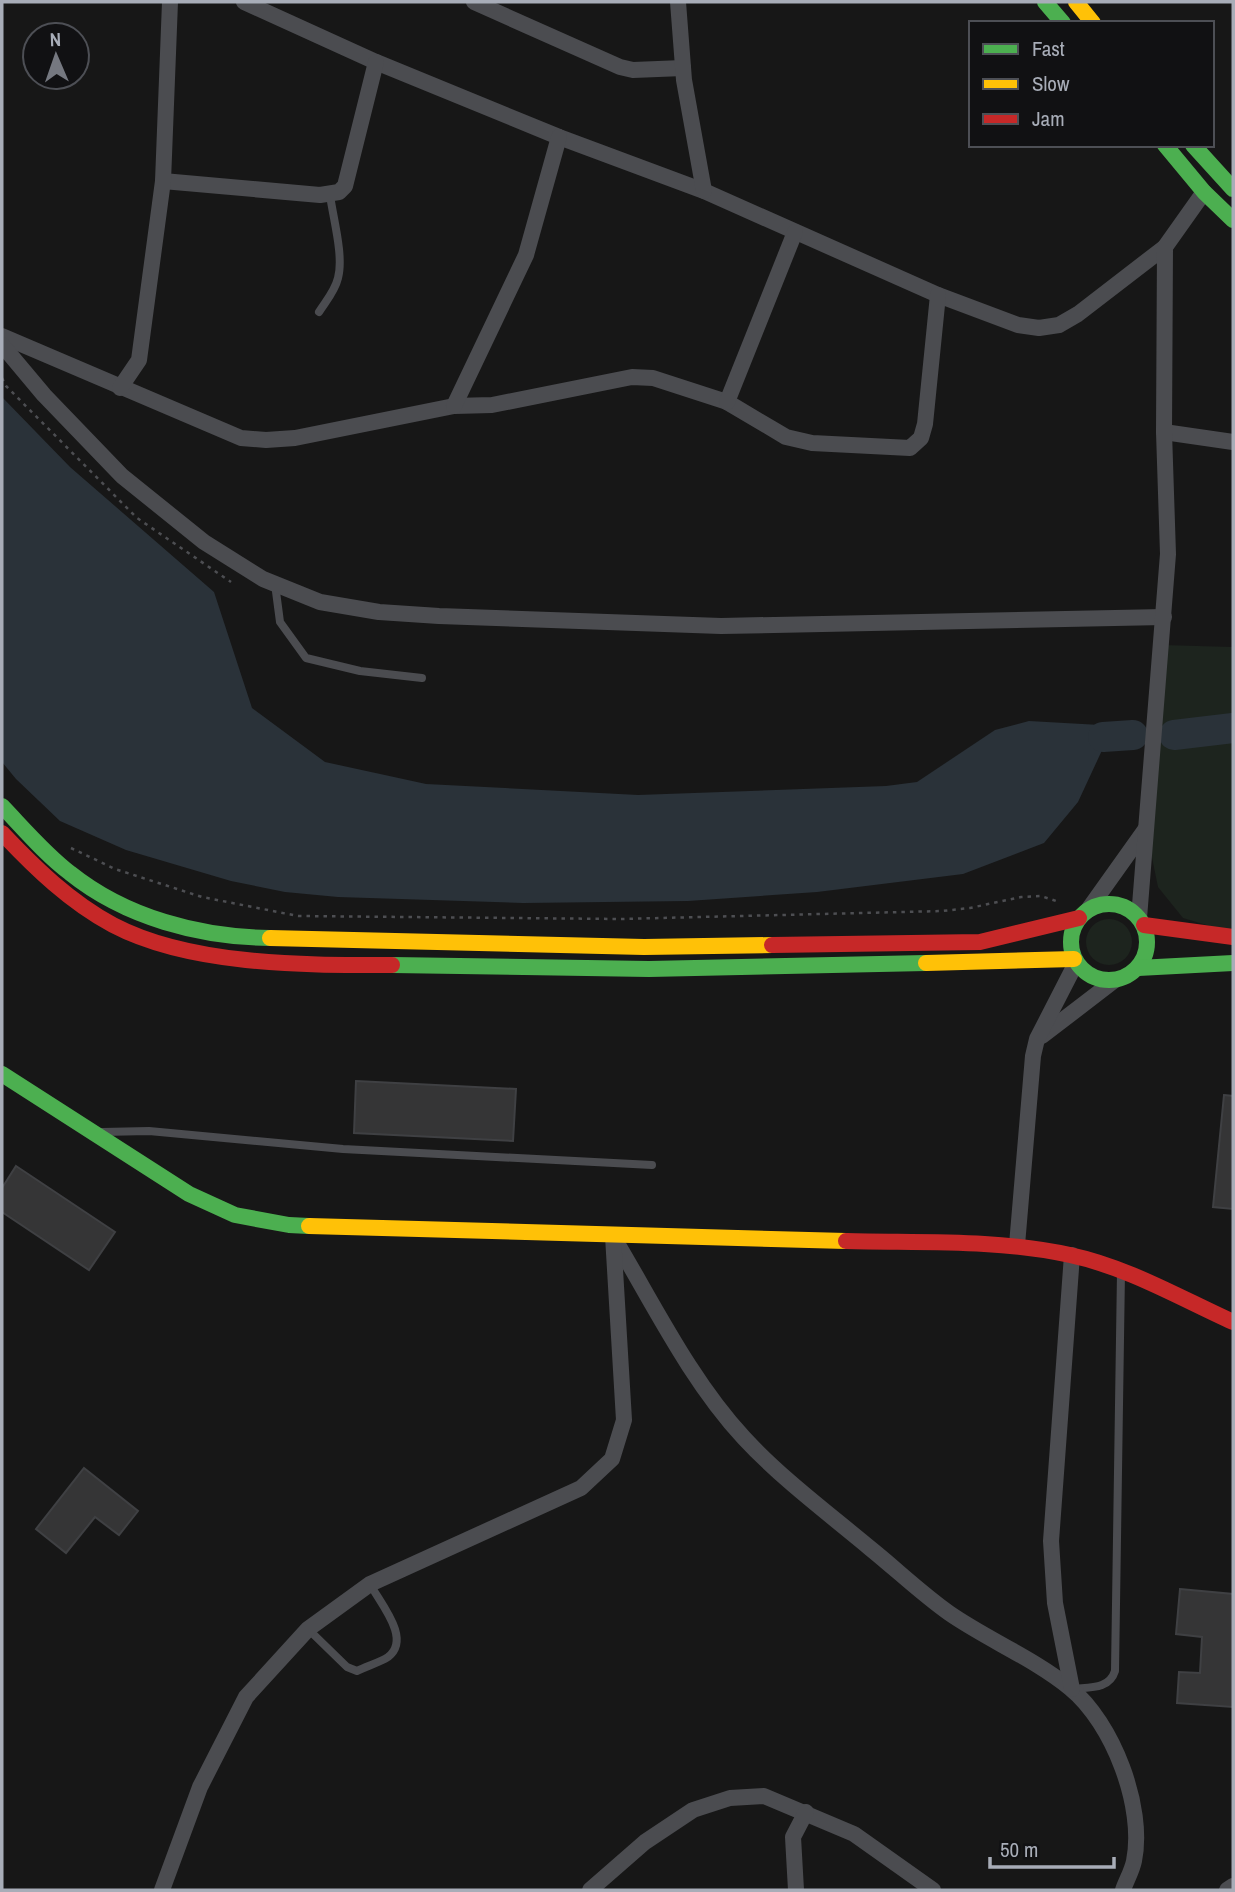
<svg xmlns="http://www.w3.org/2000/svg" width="1235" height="1892" font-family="'Archivo Narrow',sans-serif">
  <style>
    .green { fill: #1d241e }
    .water { fill: #2a3239 }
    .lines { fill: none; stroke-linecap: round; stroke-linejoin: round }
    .river { stroke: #2a3239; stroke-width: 30 }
    .building { fill: #353536; stroke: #3f4043; stroke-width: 2 }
    .path { stroke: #4d4e52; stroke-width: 2.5; stroke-dasharray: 3.5 5; stroke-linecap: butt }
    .lane { stroke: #4b4c50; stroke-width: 8 }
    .street { stroke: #4b4c50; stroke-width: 16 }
    .fast { stroke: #4caf50; stroke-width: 16 }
    .slow { stroke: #ffc107; stroke-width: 16 }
    .jam { stroke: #c62828; stroke-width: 16 }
  </style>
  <rect width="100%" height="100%" fill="#171717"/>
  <!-- green -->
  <g class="green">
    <path d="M1162,645L1233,647V933L1183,918L1158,887L1146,828Z"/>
    <circle cx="1109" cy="942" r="23"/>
  </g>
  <!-- water -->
  <path class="water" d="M2,397L70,467L214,592L252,708L325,762L426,784L638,795L886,786L917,782L995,730L1029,721L1100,725L1104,746L1078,802L1044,843L963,874L817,892L688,901L523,903L338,897L285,892L231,881L126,850L60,821L16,779L2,762Z"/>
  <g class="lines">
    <!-- river -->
    <g class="river">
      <path d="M1174,735L1233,728"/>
      <path d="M1103,737L1133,735"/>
    </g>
  </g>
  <!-- building -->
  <g class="building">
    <path d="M356,1081L516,1089L513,1141L354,1133Z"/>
    <path d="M1224,1095L1233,1096V1209L1213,1207Z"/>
    <path d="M16,1166L115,1232L89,1270L2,1212V1188Z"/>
    <path d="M84,1468L138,1511L119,1535L95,1517L66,1553L36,1529Z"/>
    <path d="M1180,1589L1233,1594V1707L1177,1703L1179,1672L1200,1673L1202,1637L1176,1634Z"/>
  </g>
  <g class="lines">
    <!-- path -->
    <g class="path">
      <path d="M2,378L6,386L137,518L231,582"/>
      <path d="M71,848L115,869L202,897L298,916L620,919L942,911L970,908L1021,897L1041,896L1059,902"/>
    </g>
    <!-- lane -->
    <g class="lane">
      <path d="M319,312C326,301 335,291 338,278C344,256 333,218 330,195"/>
      <path d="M275,584L280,622L306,658L360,671L422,678"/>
      <path d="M102,1132L149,1131L343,1149L652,1165"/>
      <path d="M308,1629L347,1667L357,1671C366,1666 379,1663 388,1657C412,1639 380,1603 370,1584"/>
      <path d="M1072,1689C1089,1687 1109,1690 1115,1671L1121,1272"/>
    </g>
    <!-- street -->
    <g class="street">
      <path d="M244,2L376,62L559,137L704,191L938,295L1018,325L1039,328L1059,325L1078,314L1165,247"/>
      <path d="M474,2L620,67L633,70L683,68"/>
      <path d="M678,2L684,80L704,191"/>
      <path d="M163,181L320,195L339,192L345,186L376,62"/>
      <path d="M2,336L241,438L266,440L295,438L454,406L492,405L632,377L653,378L727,402L786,437L812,443L910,448L921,438L925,424L938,295"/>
      <path d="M2,345L44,395L122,476L204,542L263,579L320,602L379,612L439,616L721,626L1164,617"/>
      <path d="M120,388L139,360L163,181L170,2"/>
      <path d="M727,402L795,232"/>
      <path d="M454,406L526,255L559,137"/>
      <path d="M1164,432L1233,442"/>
      <path d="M1088,910L1145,830"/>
      <path d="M1139,918L1168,554L1164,432L1165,247L1204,192"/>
      <path d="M1042,1036L1115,980"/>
      <path d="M614,1238C654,1305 691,1381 744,1438C782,1479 828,1513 871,1549C897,1570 922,1594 949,1613C988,1640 1033,1658 1070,1688C1113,1723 1145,1807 1134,1861C1132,1871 1126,1881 1123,1890"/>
      <path d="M1017,1245L1033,1056L1037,1039L1076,963"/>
      <path d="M1072,1689L1055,1603L1051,1541L1072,1255"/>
      <path d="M162,1890L200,1787L246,1697L308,1629L370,1584L581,1488L612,1459L624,1420L613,1236"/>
      <path d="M590,1890L645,1842L693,1810L730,1798L764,1796L854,1834L933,1890"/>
      <path d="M796,1890L793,1837L806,1812"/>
      <path d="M1227,1890L1233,1886"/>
    </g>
    <!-- fast -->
    <g class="fast">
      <path d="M1045,2L1063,23"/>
      <path d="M1165,145L1204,192L1233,220"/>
      <path d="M1193,145L1233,189"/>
      <path d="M2,806C24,829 45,854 70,873C126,918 200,937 270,938"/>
      <circle cx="1109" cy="942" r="38"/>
      <path d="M392,965L649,969L926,963"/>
      <path d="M1138,968L1233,963"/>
      <path d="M2,1074L189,1194L235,1215L289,1225L309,1226"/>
    </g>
    <!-- slow -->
    <g class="slow">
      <path d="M1076,2L1093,23"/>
      <path d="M270,938L644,947L772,945"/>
      <path d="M926,963L1074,959"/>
      <path d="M309,1226L846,1241"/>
    </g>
    <!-- jam -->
    <g class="jam">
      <path d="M2,833C35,868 70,902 113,925C191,966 306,965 392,965"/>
      <path d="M1144,925L1233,937"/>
      <path d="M772,945L980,942L1079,918"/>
      <path d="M846,1241C920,1243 997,1239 1070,1255C1127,1267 1180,1298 1233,1322"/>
    </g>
  </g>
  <!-- border -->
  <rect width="1235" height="1892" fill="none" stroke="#a8adb8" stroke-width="7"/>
  <!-- legend -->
  <rect x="969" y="21" width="245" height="126" fill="#111113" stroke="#4d4f55" stroke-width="2"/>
  <rect x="983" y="44" width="35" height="10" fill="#4caf50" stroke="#4d4f55" stroke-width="2"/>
  <text x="1032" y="56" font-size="21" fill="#a8adb8">Fast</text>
  <rect x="983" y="79" width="35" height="10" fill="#ffc107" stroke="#4d4f55" stroke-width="2"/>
  <text x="1032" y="91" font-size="21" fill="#a8adb8">Slow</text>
  <rect x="983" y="114" width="35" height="10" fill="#c62828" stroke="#4d4f55" stroke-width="2"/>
  <text x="1032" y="126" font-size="21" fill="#a8adb8">Jam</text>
  <!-- north arrow -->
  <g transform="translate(56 56) rotate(358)"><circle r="33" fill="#111113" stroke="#4d4f55" stroke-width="2"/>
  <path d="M0-5L12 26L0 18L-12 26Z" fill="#757880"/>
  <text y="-10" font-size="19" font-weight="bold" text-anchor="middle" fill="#a8adb8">N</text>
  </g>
  <!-- scale -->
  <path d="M990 1857v10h124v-10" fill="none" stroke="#a8adb8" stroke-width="3.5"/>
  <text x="1000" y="1857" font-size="21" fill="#a8adb8" stroke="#111113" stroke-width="5" paint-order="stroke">50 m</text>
</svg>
